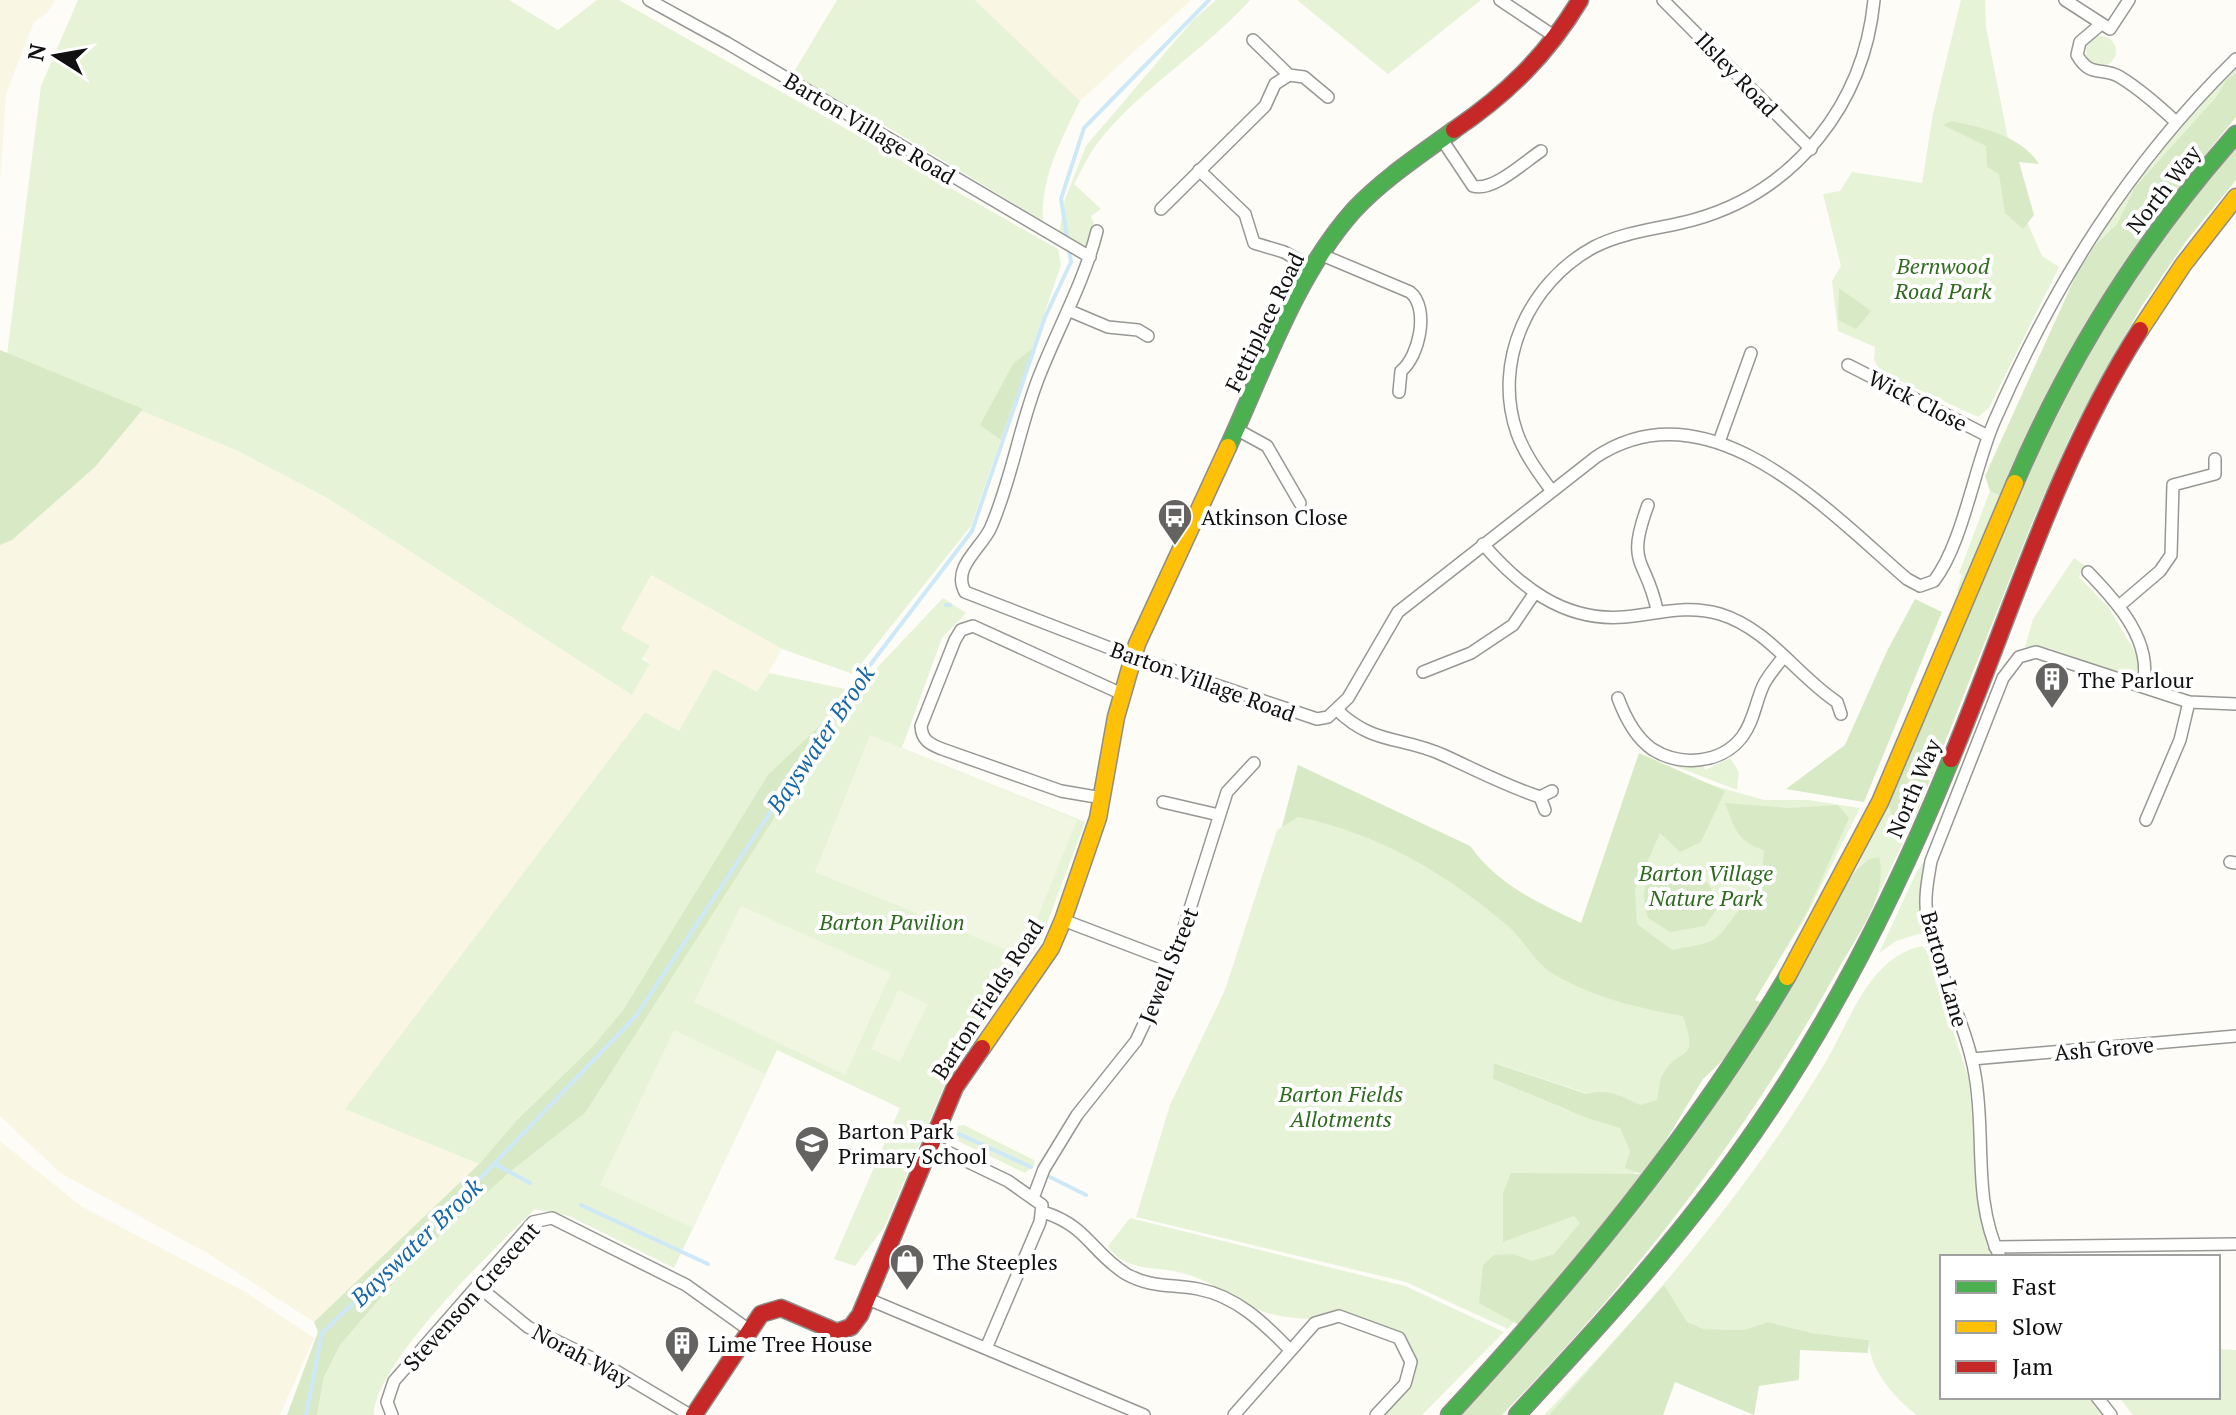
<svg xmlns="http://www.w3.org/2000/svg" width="2236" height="1415" font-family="'PT Serif',serif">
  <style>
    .farmland { fill: #f9f7e4 }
    .green { fill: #e7f3d7; fill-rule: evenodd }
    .forest { fill: #d8eac5 }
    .pitch { fill: #f0f6e1 }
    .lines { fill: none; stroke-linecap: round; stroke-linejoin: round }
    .stream { stroke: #cde8f7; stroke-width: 4 }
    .street-casing { stroke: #979795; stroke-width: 14 }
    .fast-casing { stroke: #8e8d8b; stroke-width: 19 }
    .slow-casing { stroke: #8e8d8b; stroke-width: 19 }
    .jam-casing { stroke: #8e8d8b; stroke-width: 19 }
    .street { stroke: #fffffe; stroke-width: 11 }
    .fast { stroke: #4caf50; stroke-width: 16 }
    .slow { stroke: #ffc107; stroke-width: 16 }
    .jam { stroke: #c62828; stroke-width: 16 }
    .labels { text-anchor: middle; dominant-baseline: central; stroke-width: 8; stroke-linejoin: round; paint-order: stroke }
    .street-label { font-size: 22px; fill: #111; stroke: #fff }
    .park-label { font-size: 22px; font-style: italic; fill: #2f6b1f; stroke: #fff }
    .poi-label { font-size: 22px; fill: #111; stroke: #fff; text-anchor: start }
    .water-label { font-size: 24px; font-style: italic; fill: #1768a6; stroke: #fff }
  </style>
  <rect width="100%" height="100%" fill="#fdfcf7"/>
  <!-- farmland -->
  <g class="farmland">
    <path d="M0,0H55L47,13L34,22L6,94L0,183Z"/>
    <path d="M975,0H1191L1080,101Z"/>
    <path d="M143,409L236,450L329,499L632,695L650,664L620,630L651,575L782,649L757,693L714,669L679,731L645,712L346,1108L479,1164L314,1322L207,1253L60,1173L0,1116V545L12,540L95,467Z"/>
    <path d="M0,1141L81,1206L247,1293L314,1338L280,1415H0Z"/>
  </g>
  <!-- green -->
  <g class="green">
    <path d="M78,0H509L558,30L597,0H619L1058,249L1061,265L971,526L853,674L782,649L651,575L621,629L650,646L642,659L650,664L632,695L329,499L236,450L7,355L41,86Z"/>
    <path d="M837,0H975L1080,101C1062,138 1040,179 1043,221L879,122L792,75Z"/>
    <path d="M1216,0H1250C1204,51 1142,87 1099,141C1089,153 1082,170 1074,184L1101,209L1091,216L1094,224L1086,248L1059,235L1065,199L1086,146L1193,20Z"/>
    <path d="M1297,0H1481L1388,74Z"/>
    <path d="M1961,0H1985L1986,27L2022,210L2042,256L2059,267L1989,408L1978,417L1881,372L1874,360L1875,347L1838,331L1832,281L1841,266L1823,194L1840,191L1852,172L1922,183L1933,114Z"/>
    <circle cx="2101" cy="51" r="15"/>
    <path d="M2236,66V73L2227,79L2216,97L2135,187L2117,224L2096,244L2090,258L2092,245L2148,167L2152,165L2185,118Z"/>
    <path d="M1990,491L2000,496L1962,592L1957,591L1962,575L1959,573Z"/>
    <path d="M2074,558L2087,567L2082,569L2079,577L2109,608L2138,657L2140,667L2134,674H2121L2049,648L2025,647L2033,619Z"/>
    <path d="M943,598L966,613L942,638L902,748L1085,822L1040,942L948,1077L885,1226L855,1266L834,1259L900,1108L777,1050L674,1268L569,1216L535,1209C496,1247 375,1362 374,1415H317L324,1377L340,1345L417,1256L510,1172L585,1113L767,776L623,1010L593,1046L517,1120L479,1164L345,1109L645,712L679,731L714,669L757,692L769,673L855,691Z"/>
    <path d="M1730,758L1739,772L1737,790L1667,763L1704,765L1705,770Z"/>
    <path d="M1298,765L1470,846C1498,885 1539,903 1581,923L1698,781L1764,800H1809L1860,808L1805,918L1754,1001L1635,1173L1508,1329L1406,1282L1136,1217L1170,1105L1225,990L1277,830L1282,827ZM1495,1063L1586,1093L1587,1094L1567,1110L1493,1079Z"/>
    <path d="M1888,803L1893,820L1917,813L1869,914L1879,857L1869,859L1856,870Z"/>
    <path d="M1926,859L1920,908L1925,932L1896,941L1879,953L1917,871Z"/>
    <path d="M1922,946L1927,951L1969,1080L1979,1213L1993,1257H1942V1397H2090L2104,1415H1917C1895,1399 1868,1368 1869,1340L1810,1333L1768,1322L1744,1330L1703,1329L1687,1323L1664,1286L1549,1415H1544C1647,1309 1749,1190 1825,1063C1851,1020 1868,958 1922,946Z"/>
    <path d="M964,1125L1034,1160L1035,1164L1025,1173L956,1140L958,1126Z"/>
    <path d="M1130,1218L1405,1286L1504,1332L1422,1415H1376L1405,1384L1411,1363C1407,1355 1403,1341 1396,1336C1358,1311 1306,1326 1264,1312C1236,1302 1214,1282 1186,1274C1158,1265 1126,1274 1108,1246Z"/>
    <path d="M2218,1349L2236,1350V1415H2133L2119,1397H2218Z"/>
  </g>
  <!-- forest -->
  <g class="forest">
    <path d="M2236,73V117L2161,209L2000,496L1990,491L1985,476L2076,275L2096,244L2117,224L2135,187L2216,97L2227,79Z"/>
    <path d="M1952,121C1983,128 2020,135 2039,164L2019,162L2034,215L2023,229L2005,213L1999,174L1987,167L1986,146L1943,125Z"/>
    <path d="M2236,145V180L2187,240L2141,307L2073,430L2034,518L1917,813L1893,820L1888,803L2051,423L2109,316L2177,215Z"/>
    <path d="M1839,288L1871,311L1856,329L1838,320Z"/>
    <path d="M1033,348L1001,439V440L980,425L1013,364Z"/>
    <path d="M0,350L143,409L95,467L12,540L0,545Z"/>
    <path d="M1915,599L1942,612L1864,802L1786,789L1845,745L1887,651Z"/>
    <path d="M855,692L585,1113L510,1172L417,1256L340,1345L324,1377L317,1415H287L318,1332L314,1322L479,1164L517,1120L593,1046L623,1010L767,776Z"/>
    <path d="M1639,753L1725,791L1701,842L1680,852L1660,833L1635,890L1637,924L1672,950C1716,941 1712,947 1738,911C1742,905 1748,903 1752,898C1762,886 1763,865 1764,850C1738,843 1734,827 1725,803L1789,808L1838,805L1849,818L1806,914L1755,1000L1765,1004L1738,1046L1703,1079L1645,1175L1519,1325L1479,1303L1483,1265L1494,1255L1514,1254L1532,1261L1554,1254L1580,1223L1574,1216L1503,1242V1193L1511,1173L1641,1174L1625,1168L1630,1151L1620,1128L1587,1118L1493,1079L1494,1063L1587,1094C1607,1088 1622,1096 1640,1105L1657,1100C1659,1092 1659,1080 1663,1074C1680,1044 1700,1065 1683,1016C1638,1008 1595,998 1555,975C1535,964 1525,941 1508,926C1447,874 1378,833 1298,817L1282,827L1298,765L1470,846C1498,885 1539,904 1581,923Z"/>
    <path d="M1879,857C1889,894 1857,936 1839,968C1748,1132 1633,1281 1502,1415H1460L1584,1270L1856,870L1869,859Z"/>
    <path d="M1673,865C1699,869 1712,881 1718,907L1705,926L1670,932L1648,918C1639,894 1644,867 1673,865Z"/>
    <path d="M1664,1285L1687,1322L1703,1329L1744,1330L1768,1322L1811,1333L1869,1340L1868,1353L1800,1350L1799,1380L1759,1386L1754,1415L1675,1382L1663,1415H1549Z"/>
  </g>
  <!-- pitch -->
  <g class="pitch">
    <path d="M870,735L1077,820L1022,956L815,872Z"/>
    <path d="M741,906L891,973L845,1075L694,1002Z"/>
    <path d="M898,990L928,1004L900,1062L871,1049Z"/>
    <path d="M674,1030L766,1074L693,1228L600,1185Z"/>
  </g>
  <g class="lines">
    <!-- stream -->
    <g class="stream">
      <path d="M946,605H950"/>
      <path d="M959,1134L1031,1167"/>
      <path d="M495,1164L530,1183"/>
      <path d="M1050,1177L1086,1195"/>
      <path d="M581,1205L708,1264"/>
      <path d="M306,1415L322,1333L447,1213L636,1016L851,690L972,531L1045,317L1071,262L1061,199L1084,128L1209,0"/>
    </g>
    <!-- street casing -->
    <g class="street-casing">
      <g id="street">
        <path d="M649,0L727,43L1090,257"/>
        <path d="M1500,0L1557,38"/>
        <path d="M1663,0L1811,149"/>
        <path d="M2065,0L2110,29L2129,0"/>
        <path d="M2100,25L2080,42L2077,55C2091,79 2102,66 2120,77C2141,90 2159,106 2176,122"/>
        <path d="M1253,40L1289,75L1304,77L1328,97"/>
        <path d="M1443,141L1473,186C1493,192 1524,162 1541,151"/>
        <path d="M1199,170L1245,214L1254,243L1284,252L1313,268"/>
        <path d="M1161,209L1265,106L1275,84L1289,75"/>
        <path d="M1097,231C1084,282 1059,326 1040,374C1020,423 1012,479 991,527C983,547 951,567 965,592L1133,657L1317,719L1328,717L1348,698L1398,612L1596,457C1709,382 1827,510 1907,579L1920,586L1934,581C1963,543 1974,468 1994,422C2054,284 2128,165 2236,59"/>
        <path d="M1322,255L1410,292C1430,308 1419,357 1401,371L1399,392"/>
        <path d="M1070,311L1108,327L1138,330L1148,336"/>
        <path d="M1848,365L1988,436"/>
        <path d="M1236,429L1267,446L1300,503"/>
        <path d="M1719,442L1751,353"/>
        <path d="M1551,490C1538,472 1525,455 1517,433C1492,362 1529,282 1594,247C1625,231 1660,229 1693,220C1795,192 1864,104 1874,0"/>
        <path d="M1648,505C1625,567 1646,557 1657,610"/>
        <path d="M1483,544C1519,586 1564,622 1624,617C1658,614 1686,604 1720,614C1769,629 1797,676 1837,702L1841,714"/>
        <path d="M2088,572C2117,602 2153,641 2143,685"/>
        <path d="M2119,606L2160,571L2171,555L2173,485L2215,474V459"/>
        <path d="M1423,672L1471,653L1513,625L1534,594"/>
        <path d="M1618,698C1625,717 1635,737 1652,749C1680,767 1721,764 1742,737C1754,721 1755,704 1763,686C1768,675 1777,666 1784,656"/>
        <path d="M1337,710C1373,745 1401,736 1443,755C1476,770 1506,786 1540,797L1552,791"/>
        <path d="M1540,797L1545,810"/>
        <path d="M1102,798L1061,791L942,749C930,744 922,741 921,726L955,640L961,630L973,626L1122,694"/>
        <path d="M1163,802L1219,815"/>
        <path d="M2146,820L2180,740L2189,702"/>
        <path d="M2230,862L2236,863"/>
        <path d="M1063,920L1173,962"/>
        <path d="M1972,1059L2236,1036"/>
        <path d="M931,1144L1008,1181L1042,1205L1040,1222L987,1346"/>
        <path d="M1033,1198L1044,1169L1077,1115L1136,1041L1173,962L1227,792L1254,763"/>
        <path d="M1043,1212C1088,1226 1091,1252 1126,1274C1151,1288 1172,1284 1198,1289C1236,1296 1264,1323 1290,1350"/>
        <path d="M1995,1247L2236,1244"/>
        <path d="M2000,1257C1972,1199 1986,1137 1975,1075C1966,1021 1935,971 1927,916C1924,897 1928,879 1931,861L2003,678L2019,657L2036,652L2189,702L2236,704"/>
        <path d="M479,1287L528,1327L606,1365L690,1415"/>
        <path d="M868,1299L1144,1415"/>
        <path d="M2097,1397L2111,1415"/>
        <path d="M392,1415L387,1402L394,1381L533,1222L552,1218L686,1285L749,1330"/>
        <path d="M1234,1415L1315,1323L1339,1316L1399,1338L1411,1362L1405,1384L1376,1415"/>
      </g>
    </g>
    <!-- fast casing -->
    <g class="fast-casing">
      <g id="fast">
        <path d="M1228,447C1265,367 1295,276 1354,210C1383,179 1420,155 1454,130"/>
        <path d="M2015,483C2070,354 2143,239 2236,134"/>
        <path d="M1449,1415C1574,1279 1692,1137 1787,977"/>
        <path d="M1517,1415C1593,1333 1668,1251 1734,1160C1823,1038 1894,899 1951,759"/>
      </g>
    </g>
    <!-- slow casing -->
    <g class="slow-casing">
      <g id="slow">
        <path d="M2140,330L2183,265L2236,197"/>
        <path d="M1787,977L1880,802L2015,483"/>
        <path d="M982,1048L1051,948L1063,920L1098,818L1116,717L1137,644L1228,447"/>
      </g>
    </g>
    <!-- jam casing -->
    <g class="jam-casing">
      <g id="jam">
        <path d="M1454,130C1507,94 1547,55 1580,0"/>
        <path d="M1951,759C2011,615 2055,463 2140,330"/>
        <path d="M694,1415L761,1314L781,1308L837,1332L851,1327L860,1315L955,1087L982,1048"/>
      </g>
    </g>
    <!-- street -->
    <use href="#street" class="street"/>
    <!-- fast -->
    <use href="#fast" class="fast"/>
    <!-- slow -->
    <use href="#slow" class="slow"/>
    <!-- jam -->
    <use href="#jam" class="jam"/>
  </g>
  <!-- icons -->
  <defs>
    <g id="bus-pin" transform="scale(1.8)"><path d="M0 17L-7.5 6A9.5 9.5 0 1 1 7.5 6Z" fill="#646362" stroke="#fff"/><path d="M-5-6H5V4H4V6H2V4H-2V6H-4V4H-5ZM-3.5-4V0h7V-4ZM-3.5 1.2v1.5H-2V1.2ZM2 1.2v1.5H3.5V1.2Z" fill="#fff"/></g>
    <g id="building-pin" transform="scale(1.8)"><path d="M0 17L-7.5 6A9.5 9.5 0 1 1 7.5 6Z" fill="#646362" stroke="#fff"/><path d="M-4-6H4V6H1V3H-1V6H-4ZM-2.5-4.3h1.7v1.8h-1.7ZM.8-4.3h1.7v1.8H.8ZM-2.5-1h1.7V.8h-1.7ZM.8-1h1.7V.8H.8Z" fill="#fff"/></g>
    <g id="school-pin" transform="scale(1.8)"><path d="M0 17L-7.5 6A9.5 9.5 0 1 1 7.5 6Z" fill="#646362" stroke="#fff"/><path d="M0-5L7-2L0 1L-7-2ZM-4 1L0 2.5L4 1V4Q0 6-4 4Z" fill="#fff"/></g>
    <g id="shop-pin" transform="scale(1.8)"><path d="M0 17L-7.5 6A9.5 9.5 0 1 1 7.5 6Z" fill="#646362" stroke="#fff"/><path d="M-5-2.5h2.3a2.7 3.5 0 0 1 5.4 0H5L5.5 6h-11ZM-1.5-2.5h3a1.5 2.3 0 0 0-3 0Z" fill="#fff"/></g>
  </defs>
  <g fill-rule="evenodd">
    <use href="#bus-pin" x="1175" y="516"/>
    <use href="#building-pin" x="2052" y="679"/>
    <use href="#school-pin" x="812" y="1143"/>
    <use href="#shop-pin" x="907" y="1261"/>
    <use href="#building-pin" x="682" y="1343"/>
  </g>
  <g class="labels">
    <!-- street labels -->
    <g class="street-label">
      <text transform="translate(1737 74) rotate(46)">Ilsley Road</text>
      <text transform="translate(870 128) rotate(31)">Barton Village Road</text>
      <text transform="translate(2163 189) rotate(-52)">North Way</text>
      <text transform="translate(1264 322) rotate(-64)">Fettiplace Road</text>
      <text transform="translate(1918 400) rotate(27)">Wick Close</text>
      <text transform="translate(1203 681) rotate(20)">Barton Village Road</text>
      <text transform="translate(1913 788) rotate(-67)">North Way</text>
      <text transform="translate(1168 965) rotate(-68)">Jewell Street</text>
      <text transform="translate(1945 969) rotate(74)">Barton Lane</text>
      <text transform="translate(987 999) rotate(-57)">Barton Fields Road</text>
      <text transform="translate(2104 1048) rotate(-5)">Ash Grove</text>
      <text transform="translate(471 1296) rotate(-48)">Stevenson Crescent</text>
      <text transform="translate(582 1355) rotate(28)">Norah Way</text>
    </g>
    <!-- park labels -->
    <g class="park-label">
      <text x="1943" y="265">Bernwood<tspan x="1943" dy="25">Road Park</tspan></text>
      <text x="1706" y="872">Barton Village<tspan x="1706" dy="25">Nature Park</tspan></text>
      <text x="892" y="921">Barton Pavilion</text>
      <text x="1341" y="1093">Barton Fields<tspan x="1341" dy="25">Allotments</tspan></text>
    </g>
    <!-- poi labels -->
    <g class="poi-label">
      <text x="1201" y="516">Atkinson Close</text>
      <text x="2078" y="679">The Parlour</text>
      <text x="838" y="1130">Barton Park<tspan x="838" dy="25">Primary School</tspan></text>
      <text x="933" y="1261">The Steeples</text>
      <text x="708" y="1343">Lime Tree House</text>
    </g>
    <!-- water labels -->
    <g class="water-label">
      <text transform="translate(820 739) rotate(-56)">Bayswater Brook</text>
      <text transform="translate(416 1242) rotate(-44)">Bayswater Brook</text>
    </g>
  </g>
  <!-- legend -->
  <rect x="1940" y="1255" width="280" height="144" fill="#ffffff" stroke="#a0a0a0" stroke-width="2"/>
  <rect x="1956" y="1281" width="40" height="12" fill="#4caf50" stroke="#a0a0a0" stroke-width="2"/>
  <text x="2012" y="1295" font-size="24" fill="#111111">Fast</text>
  <rect x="1956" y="1321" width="40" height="12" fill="#ffc107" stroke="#a0a0a0" stroke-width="2"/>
  <text x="2012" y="1335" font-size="24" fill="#111111">Slow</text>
  <rect x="1956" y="1361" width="40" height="12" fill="#c62828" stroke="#a0a0a0" stroke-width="2"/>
  <text x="2012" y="1375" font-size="24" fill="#111111">Jam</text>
  <!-- north arrow -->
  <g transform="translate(56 56) rotate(281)" stroke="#ffffff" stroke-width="6" paint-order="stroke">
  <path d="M0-6L14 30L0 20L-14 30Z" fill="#111111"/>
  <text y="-12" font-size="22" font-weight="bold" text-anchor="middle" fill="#111111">N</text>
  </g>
</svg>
